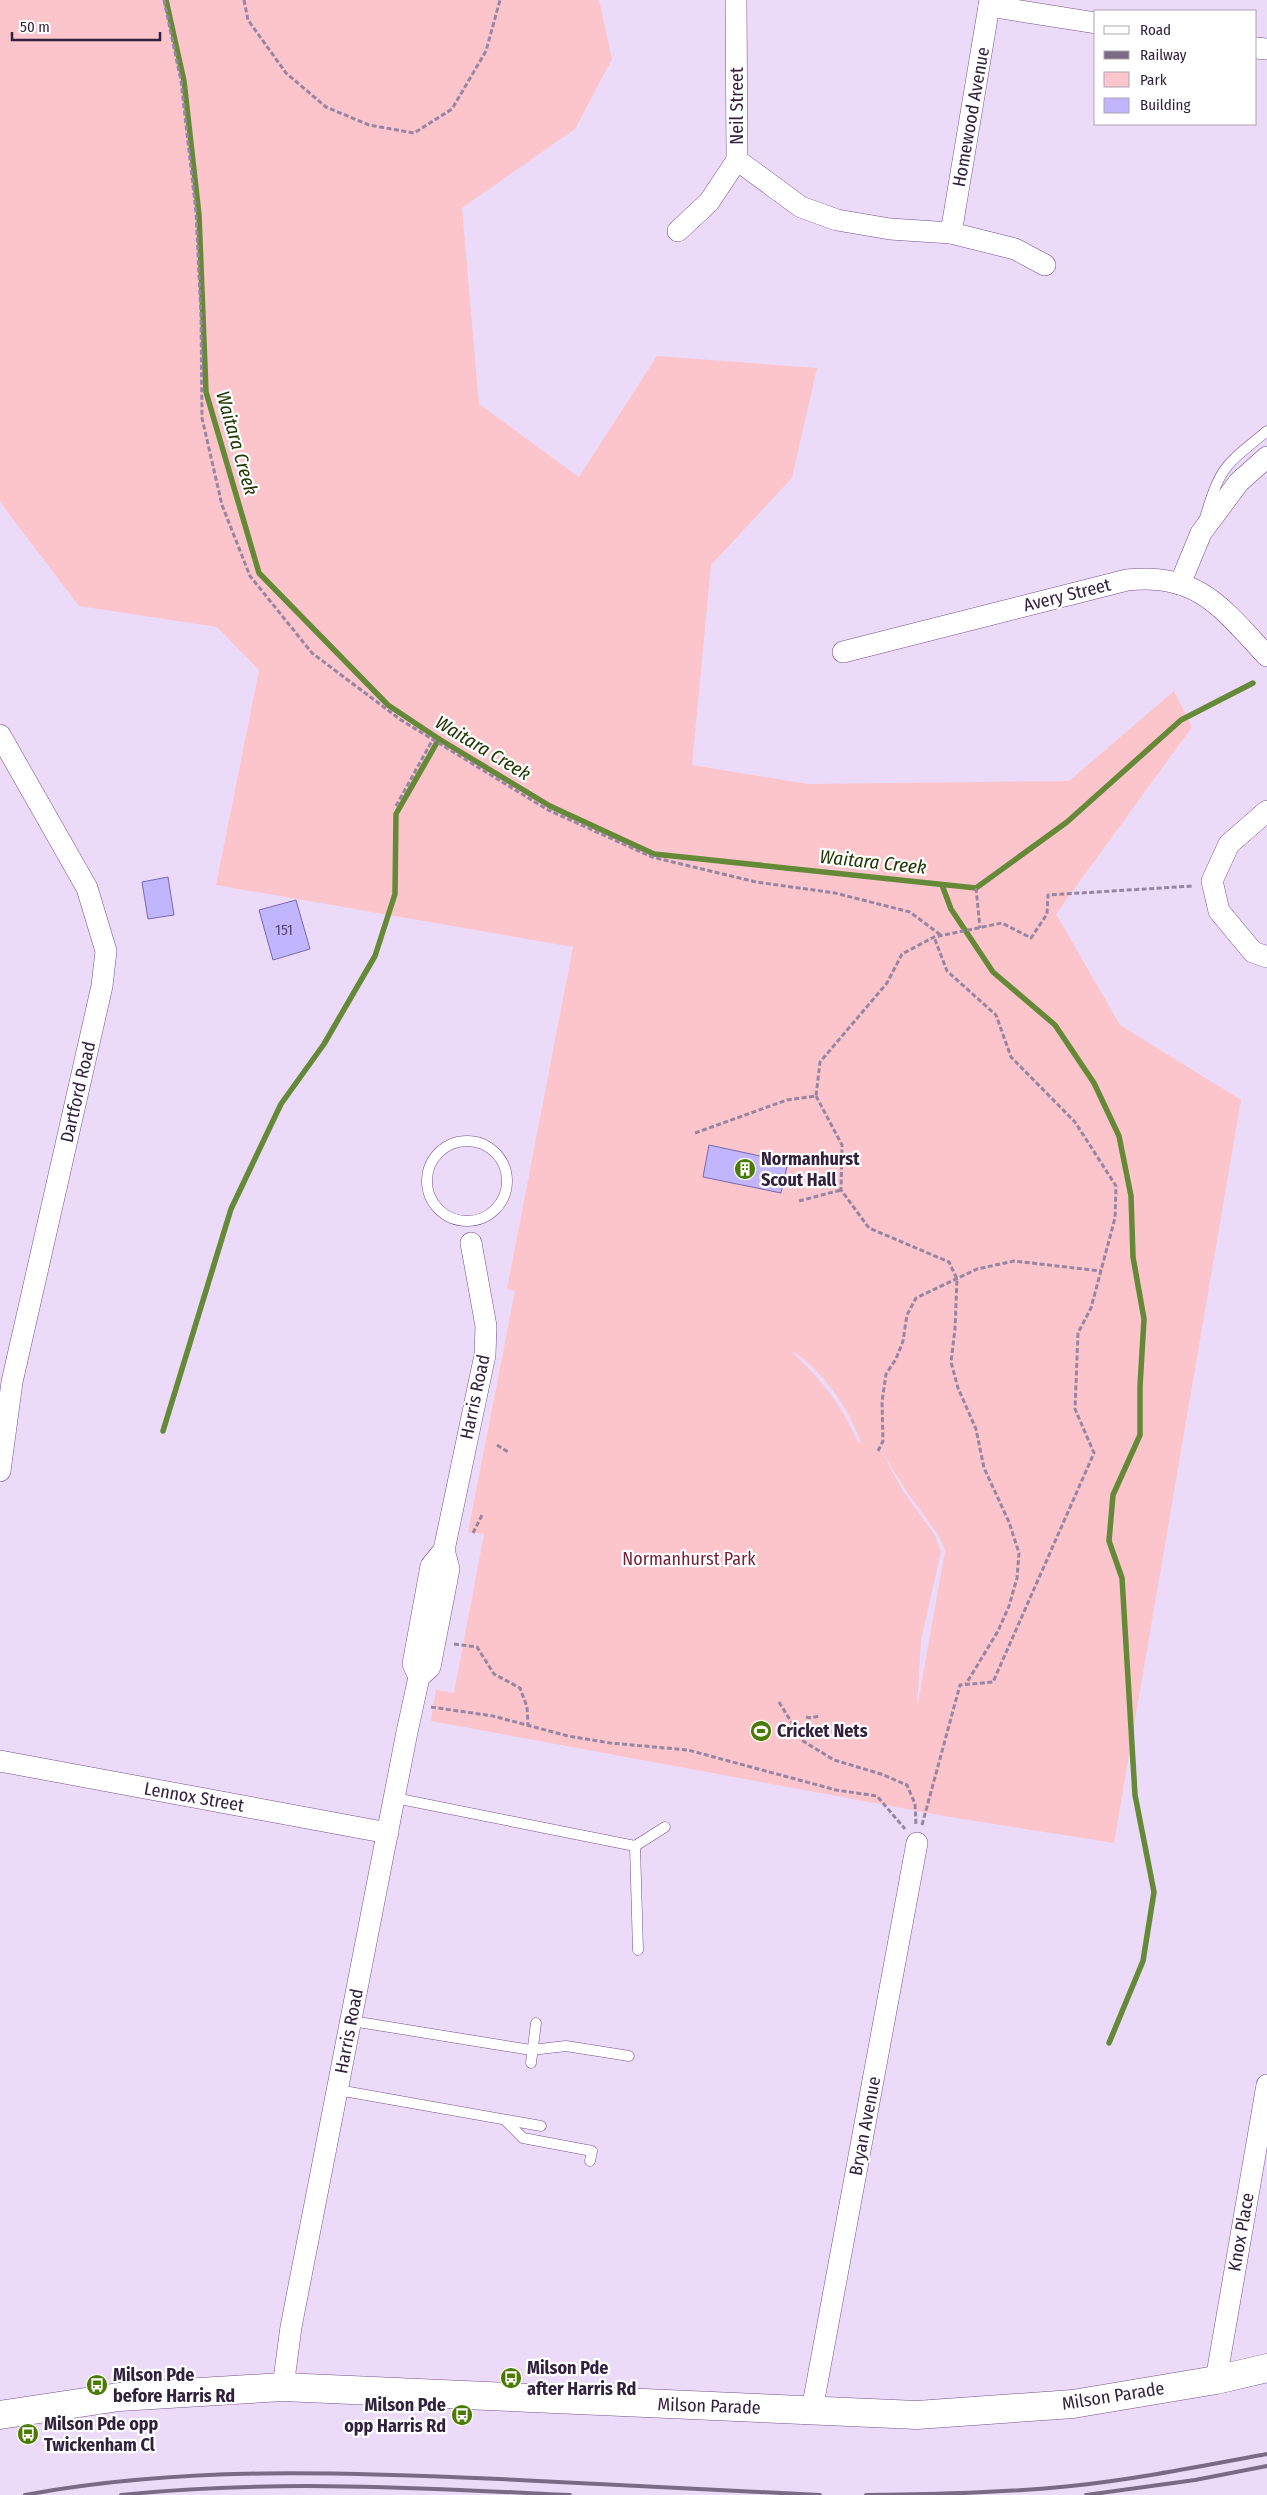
<svg xmlns="http://www.w3.org/2000/svg" width="1267" height="2495" font-family="'Fira Sans Condensed',sans-serif">
  <style>
    .green { fill: #fcc5cb; fill-rule: evenodd }
    .lines { fill: none; stroke-linecap: round; stroke-linejoin: round }
    .stream { stroke: #648937; stroke-width: 5.5 }
    .building { fill: #c1b6fe; stroke: #7668af }
    .lane-casing { stroke: #764f8f; stroke-width: 11 }
    .street-casing { stroke: #764f8f; stroke-width: 22 }
    .secondary-casing { stroke: #764f8f; stroke-width: 29 }
    .path { stroke: #9786a2; stroke-width: 3; stroke-dasharray: 5 2.5; stroke-linecap: butt }
    .lane { stroke: #fff; stroke-width: 10 }
    .street { stroke: #fff; stroke-width: 21 }
    .secondary { stroke: #fff; stroke-width: 28 }
    .rail { stroke: #7b6a86; stroke-width: 4 }
    .labels { text-anchor: middle; dominant-baseline: central; stroke-width: 4.5; stroke-linejoin: round; paint-order: stroke }
    .number-label { font-size: 15px; fill: #56466d }
    .street-label { font-size: 18px; fill: #32213d; stroke: #fff }
    .poi-label { font-size: 18px; font-weight: bold; fill: #32213d; stroke: #fff; text-anchor: start }
    .park-label { font-size: 18px; fill: #751f33; stroke: #fff }
    .water-label { font-size: 19px; font-style: italic; fill: #213804; stroke: #fff }
  </style>
  <rect width="100%" height="100%" fill="#ecdbf8"/>
  <!-- green -->
  <path class="green" d="M0,0H599L612,59L575,129L462,208L479,404L579,477L657,356L817,368L792,478L711,565L692,765L807,784L1069,781L1174,691L1192,727L1056,914L1120,1025L1241,1100L1114,1843L950,1817L431,1721L436,1690L454,1693L484,1534L468,1532L515,1291L507,1289L573,947L216,885L259,670L217,627L79,606L0,502ZM790,1350C820,1366 851,1411 861,1443L858,1442C840,1402 822,1380 790,1350ZM880,1449L907,1492L939,1536L945,1551L917,1708L921,1640L941,1552L935,1535L903,1491Z"/>
  <g class="lines">
    <!-- stream -->
    <g class="stream">
      <path d="M166,0L184,81L199,215L206,392L259,573L388,705L439,739L550,806L654,854L976,888L1067,822L1181,720L1253,683"/>
      <path d="M942,885L951,909L993,972L1055,1025L1094,1083L1119,1136L1131,1196L1133,1257L1144,1319L1140,1386V1435L1113,1495L1109,1541L1122,1578L1135,1795L1154,1892L1143,1961L1109,2043"/>
      <path d="M163,1431L231,1209L281,1104L324,1044L375,956L395,894L396,814L439,739"/>
    </g>
  </g>
  <!-- building -->
  <g class="building">
    <path d="M168,877L174,915L148,919L142,882Z"/>
    <path d="M296,900L310,949L273,960L259,910Z"/>
    <path d="M709,1145L788,1162L781,1193L703,1177Z"/>
  </g>
  <g class="lines">
    <!-- lane casing -->
    <g class="lane-casing">
      <g id="lane">
        <path d="M1205,518C1220,465 1227,464 1267,431"/>
        <circle cx="467" cy="1181" r="40"/>
        <path d="M395,1798L635,1846L638,1950"/>
        <path d="M635,1846L665,1827"/>
        <path d="M352,2021L531,2050L566,2046L629,2056"/>
        <path d="M531,2063L536,2023"/>
        <path d="M338,2090L541,2126"/>
        <path d="M505,2120L523,2138L592,2151L590,2161"/>
      </g>
    </g>
    <!-- street casing -->
    <g class="street-casing">
      <g id="street">
        <path d="M736,0L737,160L801,207L837,220L890,229L951,233L1015,249L1045,265"/>
        <path d="M989,6L1096,23"/>
        <path d="M1256,48L1267,49"/>
        <path d="M678,231L709,202L737,160"/>
        <path d="M951,233L990,0"/>
        <path d="M1180,584L1201,533L1239,482L1267,457"/>
        <path d="M843,652L1127,580C1198,572 1223,609 1267,656"/>
        <path d="M0,735L87,888L106,951L102,986L12,1382L0,1471"/>
        <path d="M1267,811L1229,844L1212,881L1219,911L1253,952L1267,957"/>
        <path d="M419,1677L413,1664L431,1566L444,1550"/>
        <path d="M0,1761L388,1833"/>
        <path d="M1216,2380L1267,2085"/>
        <path d="M283,2387L291,2327L407,1732L419,1677L430,1667L449,1569L444,1550L485,1355L486,1326L471,1243"/>
        <path d="M812,2410L917,1843"/>
      </g>
    </g>
    <!-- secondary casing -->
    <g class="secondary-casing">
      <path id="secondary" d="M0,2415L119,2397L283,2387L917,2415L1073,2404L1216,2380L1267,2368"/>
    </g>
    <!-- path -->
    <g class="path">
      <path d="M164,0L181,81L196,212L201,317L202,418L222,505L250,576L312,653L401,720L548,810L652,857L756,882L835,893L910,912L942,936"/>
      <path d="M244,0L248,20L286,73L326,107L369,125L414,133L452,109L486,51L500,0"/>
      <path d="M396,806L433,739"/>
      <path d="M976,888L980,928"/>
      <path d="M816,1096L842,1145L841,1190L869,1228L949,1262L957,1279L955,1329L951,1362L958,1388L976,1429L984,1468L1009,1522L1019,1553L1017,1578L1009,1606L998,1631L966,1684"/>
      <path d="M695,1133L787,1100L816,1096L820,1062L887,983L902,954L934,937L1002,923L1031,938L1047,914L1048,895L1193,886"/>
      <path d="M799,1201L841,1190"/>
      <path d="M497,1445L508,1452"/>
      <path d="M878,1451L883,1441L882,1402L886,1374L896,1359L903,1341L907,1315L916,1298L977,1269L1014,1261L1101,1271"/>
      <path d="M473,1533L482,1515"/>
      <path d="M454,1644L477,1647L494,1674L520,1688L527,1707L528,1725"/>
      <path d="M779,1702L803,1741L834,1760L881,1774L907,1785L915,1804L916,1825"/>
      <path d="M431,1707L493,1716L568,1736L610,1743L688,1750L836,1790L877,1796L905,1829"/>
      <path d="M806,1717L811,1718L819,1716"/>
      <path d="M922,1825L960,1685L993,1682L1094,1453L1075,1409L1078,1333L1091,1308L1115,1218L1116,1186L1075,1122L1011,1057L996,1015L947,971L934,937"/>
    </g>
    <!-- lane -->
    <use href="#lane" class="lane"/>
    <!-- street -->
    <use href="#street" class="street"/>
    <!-- secondary -->
    <use href="#secondary" class="secondary"/>
    <!-- rail -->
    <g class="rail">
      <path d="M25,2495C181,2466 342,2472 500,2479C607,2485 714,2490 820,2495"/>
      <path d="M121,2495C270,2479 420,2488 570,2495"/>
      <path d="M866,2495C934,2494 1003,2493 1071,2486C1137,2479 1202,2466 1267,2454"/>
      <path d="M1086,2495L1195,2480L1267,2466"/>
    </g>
  </g>
  <!-- icons -->
  <defs>
    <g id="building-disc" transform="scale(1.125)"><circle r="9.5" fill="#4b7b02" stroke="#fff"/><path d="M-4-6H4V6H1V3H-1V6H-4ZM-2.5-4.3h1.7v1.8h-1.7ZM.8-4.3h1.7v1.8H.8ZM-2.5-1h1.7V.8h-1.7ZM.8-1h1.7V.8H.8Z" fill="#fff"/></g>
    <g id="stadium-disc" transform="scale(1.125)"><circle r="9.5" fill="#4b7b02" stroke="#fff"/><path d="M0-5a6.5 5 0 1 0 0 10a6.5 5 0 1 0 0-10ZM-3.5-1.8h7v3.6h-7Z" fill="#fff"/></g>
    <g id="bus-disc" transform="scale(1.125)"><circle r="9.5" fill="#4b7b02" stroke="#fff"/><path d="M-5-6H5V4H4V6H2V4H-2V6H-4V4H-5ZM-3.5-4V0h7V-4ZM-3.5 1.2v1.5H-2V1.2ZM2 1.2v1.5H3.5V1.2Z" fill="#fff"/></g>
  </defs>
  <g fill-rule="evenodd">
    <use href="#building-disc" x="745" y="1169"/>
    <use href="#stadium-disc" x="761" y="1731"/>
    <use href="#bus-disc" x="511" y="2378"/>
    <use href="#bus-disc" x="97" y="2385"/>
    <use href="#bus-disc" x="462" y="2415"/>
    <use href="#bus-disc" x="28" y="2434"/>
  </g>
  <g class="labels">
    <!-- number labels -->
    <g class="number-label">
      <text x="284" y="930">151</text>
    </g>
    <!-- street labels -->
    <g class="street-label">
      <text transform="translate(737 106) rotate(-90)">Neil Street</text>
      <text transform="translate(971 117) rotate(-80)">Homewood Avenue</text>
      <text transform="translate(1067 595) rotate(-14)">Avery Street</text>
      <text transform="translate(78 1092) rotate(-77)">Dartford Road</text>
      <text transform="translate(475 1397) rotate(-78)">Harris Road</text>
      <text transform="translate(194 1797) rotate(10)">Lennox Street</text>
      <text transform="translate(349 2031) rotate(-79)">Harris Road</text>
      <text transform="translate(865 2126) rotate(-79)">Bryan Avenue</text>
      <text transform="translate(1241 2232) rotate(-80)">Knox Place</text>
      <text transform="translate(1113 2396) rotate(-9)">Milson Parade</text>
      <text transform="translate(709 2406) rotate(2)">Milson Parade</text>
    </g>
    <!-- poi labels -->
    <g class="poi-label">
      <text x="761" y="1159">Normanhurst<tspan x="761" dy="21">Scout Hall</tspan></text>
      <text x="777" y="1731">Cricket Nets</text>
      <text x="527" y="2368">Milson Pde<tspan x="527" dy="21">after Harris Rd</tspan></text>
      <text x="113" y="2375">Milson Pde<tspan x="113" dy="21">before Harris Rd</tspan></text>
      <text x="446" y="2405" text-anchor="end">Milson Pde<tspan x="446" dy="21">opp Harris Rd</tspan></text>
      <text x="44" y="2424">Milson Pde opp<tspan x="44" dy="21">Twickenham Cl</tspan></text>
    </g>
    <!-- park labels -->
    <g class="park-label">
      <text x="689" y="1559">Normanhurst Park</text>
    </g>
    <!-- water labels -->
    <g class="water-label">
      <text transform="translate(237 443) rotate(74)">Waitara Creek</text>
      <text transform="translate(483 748) rotate(31)">Waitara Creek</text>
      <text transform="translate(873 862) rotate(6)">Waitara Creek</text>
    </g>
  </g>
  <!-- legend -->
  <rect x="1094" y="10" width="162" height="115" fill="#ffffff" stroke="#ada6b1"/>
  <rect x="1104" y="26" width="25" height="8" fill="#ffffff" stroke="#ada6b1"/>
  <text x="1140" y="35" font-size="15" fill="#32213d">Road</text>
  <rect x="1104" y="51" width="25" height="8" fill="#7b6a86" stroke="#ada6b1"/>
  <text x="1140" y="60" font-size="15" fill="#32213d">Railway</text>
  <rect x="1104" y="72" width="25" height="15" fill="#fcc5cb" stroke="#ada6b1"/>
  <text x="1140" y="85" font-size="15" fill="#32213d">Park</text>
  <rect x="1104" y="98" width="25" height="15" fill="#c1b6fe" stroke="#ada6b1"/>
  <text x="1140" y="110" font-size="15" fill="#32213d">Building</text>
  <!-- scale -->
  <path d="M12 32v8h148v-8" fill="none" stroke="#32213d" stroke-width="2.5"/>
  <text x="20" y="32" font-size="15" fill="#32213d" stroke="#ffffff" stroke-width="4" paint-order="stroke">50 m</text>
</svg>
